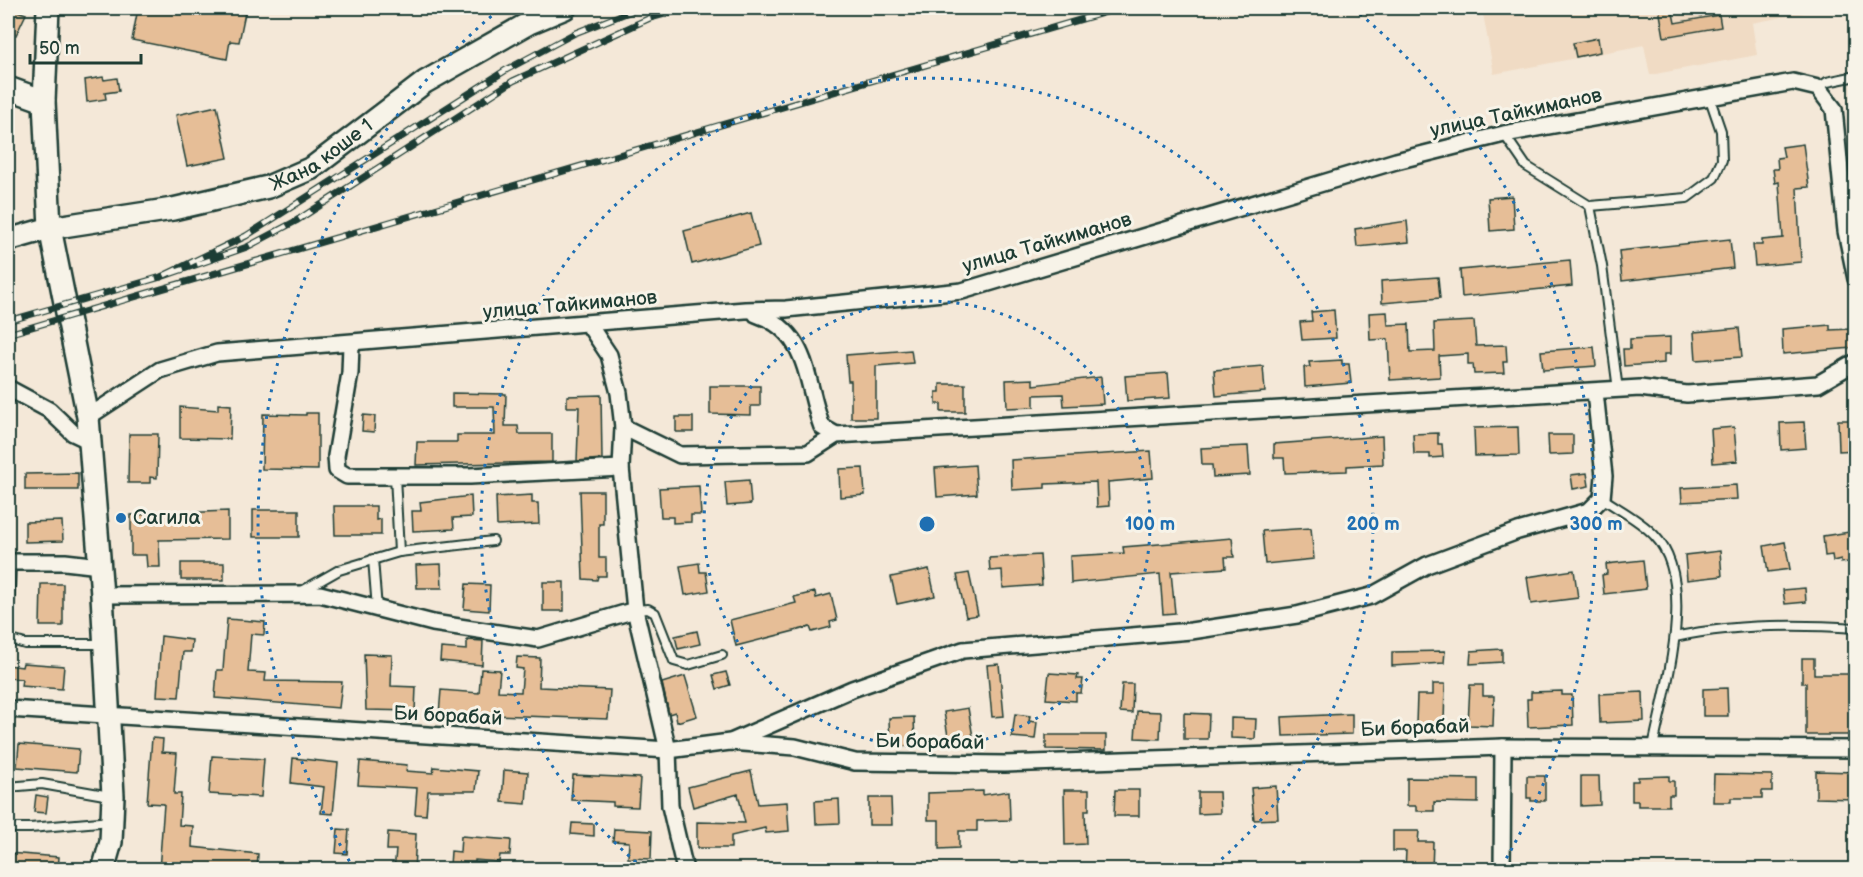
<svg xmlns="http://www.w3.org/2000/svg" width="1863" height="877" font-family="'Balsamiq Sans',sans-serif">
  <style>
    .built { fill: #f0dbc4 }
    .building { fill: #e6be97; stroke: #1f3d34; stroke-width: 1.5 }
    .lines { fill: none; stroke-linecap: round; stroke-linejoin: round }
    .lane-casing { stroke: #1f3d34; stroke-width: 12 }
    .street-casing { stroke: #1f3d34; stroke-width: 20 }
    .secondary-casing { stroke: #1f3d34; stroke-width: 26 }
    .lane { stroke: #f7f3e8; stroke-width: 8 }
    .street { stroke: #f7f3e8; stroke-width: 15 }
    .secondary { stroke: #f7f3e8; stroke-width: 21 }
    .rail-casing { stroke: #1f3d34; stroke-width: 7 }
    .rail { stroke: #f7f3e8; stroke-width: 4.5; stroke-dasharray: 14; stroke-linecap: butt }
    .ring { fill: none; stroke: #1f6fb2; stroke-width: 3; stroke-dasharray: 3 6 }
    .poi-dot { fill: #1f6fb2; stroke: #f7f3e8; stroke-width: 2 }
    .labels { text-anchor: middle; dominant-baseline: central; stroke-width: 6; stroke-linejoin: round; paint-order: stroke }
    .street-label { font-size: 20px; fill: #1f3d34; stroke: #f7f3e8 }
    .poi-label { font-size: 20px; fill: #1f3d34; stroke: #f7f3e8; text-anchor: start }
    .centre { fill: #1f6fb2; stroke: #f7f3e8; stroke-width: 3 }
    .ring-label { font-size: 18px; text-anchor: middle; font-weight: bold; fill: #1f6fb2; stroke: #f7f3e8; stroke-width: 6; stroke-linejoin: round; paint-order: stroke }
  </style>
  <rect width="100%" height="100%" fill="#f4e8d8"/>
  <filter id="ink" filterUnits="userSpaceOnUse"><feTurbulence type="fractalNoise" baseFrequency=".0167" numOctaves="2"/><feDisplacementMap in="SourceGraphic" scale="12" xChannelSelector="R" yChannelSelector="G"/><feConvolveMatrix kernelMatrix="1 2 1 2 8 2 1 2 1" color-interpolation-filters="sRGB"/></filter>
  <g filter="url(#ink)">
    <!-- built -->
    <path class="built" d="M1482,8H1808L1809,12L1752,23L1757,55L1650,75L1644,45L1494,74Z"/>
    <!-- building -->
    <g class="building">
      <path d="M8,8L26,14L16,35L8,31Z"/>
      <path d="M138,8H237L236,12L245,13L239,42L230,41L227,59L132,40Z"/>
      <path d="M1659,8H1672L1675,23L1719,15L1721,27L1664,37Z"/>
      <path d="M1598,38L1600,52L1576,57L1573,43Z"/>
      <path d="M103,77L104,80L117,78L119,91L105,93L106,99L87,102L85,80Z"/>
      <path d="M217,106L228,158L187,166L176,115Z"/>
      <path d="M1803,144L1809,187L1797,188L1801,262L1755,266L1753,245H1762V240L1783,238L1779,182L1775,183L1773,169H1778L1777,158L1784,157L1782,147Z"/>
      <path d="M1512,196L1514,229L1490,231L1488,198Z"/>
      <path d="M751,213L759,246L692,264L684,231Z"/>
      <path d="M1407,221L1409,242L1357,247L1355,229Z"/>
      <path d="M1730,239L1733,268L1622,281L1619,251Z"/>
      <path d="M1570,260L1572,286L1462,297L1460,270Z"/>
      <path d="M1438,277L1440,298L1382,303L1381,281Z"/>
      <path d="M1334,310L1336,338L1302,340L1300,322L1312,321L1311,312Z"/>
      <path d="M1387,312L1388,325L1409,324L1410,352L1435,351L1434,323L1474,321L1476,346L1506,345L1507,362H1503L1504,373L1474,374L1473,364H1468V354L1439,356L1440,377L1390,380L1388,339L1370,340L1369,313Z"/>
      <path d="M1830,325V330L1851,329L1852,348L1783,354L1782,329Z"/>
      <path d="M1739,328L1742,357L1696,360L1694,332Z"/>
      <path d="M1670,337V354H1664V363L1624,366L1623,349H1630V339Z"/>
      <path d="M1594,347L1596,366L1543,370L1541,351Z"/>
      <path d="M911,350L913,363L876,366V418H851V381H848L846,355Z"/>
      <path d="M1342,360V364H1349L1351,383L1305,387L1304,367H1310L1309,362Z"/>
      <path d="M1263,366L1265,392L1216,396L1214,370Z"/>
      <path d="M1168,373L1170,398L1127,401L1125,376Z"/>
      <path d="M1101,377L1103,404L1064,406L1063,394L1034,395V407L1007,408L1006,380L1033,379V385Z"/>
      <path d="M940,384H965V412H941V404H936V392H940Z"/>
      <path d="M710,386H760V406H751V415L710,414Z"/>
      <path d="M452,393L506,394L505,426H518L519,434H552V462L416,465L417,442H457V435H495L494,407H452Z"/>
      <path d="M601,395L602,459L577,461L579,407H567V396Z"/>
      <path d="M218,404L231,405L230,439L180,438V407L218,410Z"/>
      <path d="M306,413H318V470L262,469L263,414L306,415Z"/>
      <path d="M363,415L375,416L374,432L362,431Z"/>
      <rect x="676" y="417" width="17" height="15"/>
      <path d="M1838,420H1856V450L1839,451Z"/>
      <path d="M1804,422L1806,448L1781,450L1780,423Z"/>
      <path d="M1518,427L1519,455L1475,456L1474,428Z"/>
      <path d="M1734,427L1737,461L1713,463L1711,429Z"/>
      <path d="M1438,433V444H1442L1443,457L1430,458V454H1414L1413,434Z"/>
      <path d="M129,434H158L157,478L150,477V483H128Z"/>
      <path d="M1548,435H1573V454L1549,455Z"/>
      <path d="M1382,436L1383,464L1347,466V471L1285,473L1284,458H1274V444Z"/>
      <path d="M1248,446L1250,475L1213,477L1212,465H1202L1201,448Z"/>
      <path d="M1151,451L1153,478L1108,482L1109,506L1097,507L1096,482L1045,484V488L1012,490L1011,460Z"/>
      <path d="M975,465L977,494L937,497L935,468Z"/>
      <path d="M863,468L865,495L840,497L839,469Z"/>
      <path d="M78,473V490H25V474Z"/>
      <path d="M1587,473L1589,486L1573,489L1571,475Z"/>
      <path d="M749,480L751,504L727,506L725,482Z"/>
      <path d="M1736,485L1737,499L1682,502L1681,488Z"/>
      <path d="M699,486L701,515H691V522L673,523V517H661L659,488Z"/>
      <path d="M580,491H603V524H599V558H606V576H598L597,580L583,579Z"/>
      <path d="M532,495V503H538L539,524L497,526L496,497Z"/>
      <path d="M471,496L472,517L453,518L454,529L413,531L412,511H421L420,502Z"/>
      <path d="M334,506H376V520L381,519V535H335Z"/>
      <rect x="253" y="510" width="46" height="27"/>
      <path d="M228,511V539L159,540L160,567H147L146,555H131V515Z"/>
      <path d="M62,521L63,541L25,542V522Z"/>
      <path d="M1311,528L1314,559L1265,564L1262,531Z"/>
      <path d="M1856,531V561L1841,563V559L1833,561L1832,555L1825,556L1823,536Z"/>
      <path d="M1232,538L1234,557H1225L1226,568L1171,572L1175,613L1163,614L1160,574L1071,583L1070,556L1124,553L1123,547Z"/>
      <path d="M1785,542L1790,569L1768,572L1764,546Z"/>
      <path d="M1720,551L1722,576L1687,580L1685,555Z"/>
      <path d="M1040,555L1042,585L1003,588L1002,570L990,571L989,558Z"/>
      <path d="M1643,560L1646,589L1604,594L1602,575L1607,574L1606,564Z"/>
      <rect x="181" y="563" width="43" height="17"/>
      <path d="M699,563L700,572H706L709,591L685,595L680,566Z"/>
      <path d="M441,564L442,588H417L416,565Z"/>
      <path d="M929,569L935,596L897,604L891,577Z"/>
      <path d="M1574,570L1578,598L1531,604L1527,577Z"/>
      <path d="M969,573L978,615L966,617L957,575Z"/>
      <rect x="543" y="582" width="21" height="29"/>
      <path d="M41,584H63V626H40Z"/>
      <path d="M466,584L490,585L489,611L464,609Z"/>
      <path d="M1805,588L1806,602L1785,604L1783,590Z"/>
      <path d="M815,592L816,598L831,594L837,620L830,622L831,627L812,632L810,627L736,646L730,620L796,603L794,597Z"/>
      <path d="M227,619L265,622L264,635L251,634L248,672L266,673L265,681L342,682L339,708L215,698L217,670H223Z"/>
      <path d="M697,631L700,644L678,649L675,636Z"/>
      <path d="M161,636L192,640L191,652H183L179,697L157,696Z"/>
      <path d="M467,640L483,641L482,665L440,661L441,648L467,650Z"/>
      <path d="M1502,649V662L1470,664L1471,651Z"/>
      <path d="M1445,651L1444,663L1392,666V652Z"/>
      <path d="M364,654L392,655L391,686L416,687L415,711L366,710Z"/>
      <path d="M517,657L540,658L539,687L610,690L608,719L492,715V718L439,715L441,690L479,693L481,669L500,670L498,691L521,692L523,669L516,668Z"/>
      <path d="M1802,658H1814V674H1852L1856,735H1806V683H1802Z"/>
      <path d="M23,663L64,666L62,689L21,686L22,679L8,678V665L22,667Z"/>
      <path d="M999,664L1004,716L992,717L987,665Z"/>
      <path d="M726,672L730,685L717,689L713,675Z"/>
      <path d="M1049,673L1078,675L1077,679H1083L1081,693H1076V701L1046,699Z"/>
      <path d="M685,676L697,716L677,722L675,712L669,714L662,683Z"/>
      <path d="M1122,684H1133L1132,713L1120,712Z"/>
      <path d="M1433,684H1445L1444,724H1416L1417,695H1433Z"/>
      <path d="M1470,685H1483V696H1494L1493,726L1468,725Z"/>
      <path d="M1727,688L1728,716H1703V689Z"/>
      <path d="M1562,691V695H1572L1573,725L1528,727L1527,699H1531V692Z"/>
      <path d="M1643,692L1644,721L1600,723L1599,694Z"/>
      <path d="M968,708L973,737L949,742L944,712Z"/>
      <path d="M1137,711L1161,712L1160,739L1135,738Z"/>
      <path d="M1184,713L1209,714L1208,739H1184Z"/>
      <path d="M1015,714L1030,716L1029,721L1037,722L1035,739L1012,737Z"/>
      <path d="M1349,714H1352V734L1283,736L1282,717Z"/>
      <path d="M914,717L915,746L890,747L889,718Z"/>
      <path d="M1231,718L1256,719L1255,739L1231,738Z"/>
      <path d="M1046,735H1106V750L1046,749Z"/>
      <path d="M152,738L163,739L162,752L177,753L174,794H181L179,825L193,826L192,847L258,854L257,870H159L164,804L147,803Z"/>
      <path d="M19,744L79,749L77,772L17,767Z"/>
      <path d="M212,756L264,759L261,797L209,794Z"/>
      <path d="M293,758L338,763L333,814L321,813L324,787L291,783Z"/>
      <path d="M360,761L407,765L406,771L433,773L434,767L478,771L476,791H428L426,815L415,814L417,788L358,785Z"/>
      <path d="M504,770L528,772L526,804L502,802Z"/>
      <path d="M751,771L758,804L787,802L789,831L766,833L765,828L731,836V848H697V822L745,823L738,794L693,807L688,787Z"/>
      <path d="M1816,771L1856,772L1855,799L1816,798Z"/>
      <path d="M1714,774L1772,775V791H1762V798H1731V802H1713Z"/>
      <path d="M573,775L640,778L638,807L613,806V802L571,800Z"/>
      <path d="M1527,776H1545V801H1531V798H1527Z"/>
      <path d="M1581,776H1599L1600,805L1581,806Z"/>
      <path d="M1669,776V781H1674V795H1669V806H1638V801H1632V781H1638V777Z"/>
      <path d="M1407,778L1478,779V803L1434,802V811H1416V806H1407Z"/>
      <path d="M1276,786L1278,819L1254,820L1251,788Z"/>
      <path d="M1064,790H1089V810H1085L1086,844L1065,845Z"/>
      <path d="M1115,790H1139V816H1114Z"/>
      <path d="M983,791V795L1009,791L1010,820L977,821V831H959V848L939,849V820H928V793Z"/>
      <path d="M1198,792H1219L1220,813L1198,814Z"/>
      <path d="M36,795L48,797L46,813L34,812Z"/>
      <path d="M869,798H891L892,825H869Z"/>
      <path d="M839,799L840,823L816,824L815,801Z"/>
      <path d="M572,823L594,824V836L571,834Z"/>
      <path d="M338,829L349,830L347,854L336,853Z"/>
      <path d="M614,829L652,831L651,859L628,858L629,842L613,841Z"/>
      <path d="M1393,831H1419L1418,842H1433L1432,870H1405L1406,851H1393Z"/>
      <path d="M388,832L416,834L414,870H394L396,850H387Z"/>
      <path d="M461,836L511,840L510,855H500L499,862L475,860V867L450,866L451,851L460,852Z"/>
      <path d="M8,853L59,857L58,870H8Z"/>
    </g>
    <g class="lines">
      <!-- lane casing -->
      <g class="lane-casing">
        <g id="lane">
          <path d="M1818,88L1827,82L1856,76"/>
          <path d="M1504,134L1526,166L1590,206L1602,266L1618,390"/>
          <path d="M1590,206L1687,198L1714,178L1722,160L1721,131L1709,96"/>
          <path d="M395,476L399,552"/>
          <path d="M1602,498C1618,509 1640,520 1654,535C1699,581 1664,691 1653,747"/>
          <path d="M373,559L377,609"/>
          <path d="M302,591L339,570L399,552L493,541"/>
          <path d="M635,610L648,609L655,613L674,661L688,665L722,655"/>
          <path d="M1675,637C1732,624 1797,624 1856,628"/>
          <path d="M8,639L25,644H104"/>
          <path d="M8,639L11,562"/>
          <path d="M8,787L42,784L110,796"/>
          <path d="M8,828H30L111,821"/>
        </g>
      </g>
      <!-- street casing -->
      <g class="street-casing">
        <g id="street">
          <path d="M756,314C810,332 805,382 822,427L836,435"/>
          <path d="M589,325L609,355L619,393L623,427L621,468L635,610L668,750L670,806L685,870"/>
          <path d="M351,344L350,373L336,456L337,470L347,476H470L621,468"/>
          <path d="M8,388L49,410L73,433L90,441"/>
          <path d="M88,417L160,370L217,353L745,310L786,309L962,291L1396,161L1504,134L1793,82L1818,88L1834,109L1846,231L1856,279"/>
          <path d="M623,427L680,455L808,453L836,435L1640,388L1687,394L1818,384L1856,362"/>
          <path d="M8,562H65L100,566"/>
          <path d="M102,595L320,594L433,623L538,639L635,610"/>
          <path d="M8,709L668,750L730,742L795,747L855,762L1005,764L1503,747L1856,749"/>
          <path d="M733,741L852,689L963,650L1191,631L1297,615L1371,596L1427,565L1518,531L1589,511L1602,498L1604,476L1595,392"/>
          <path d="M1502,870L1503,747"/>
        </g>
      </g>
      <!-- secondary casing -->
      <g class="secondary-casing">
        <g id="secondary">
          <path d="M48,8L44,101L50,228L88,417L102,595L113,796L111,842L103,870"/>
          <path d="M8,88L44,101"/>
          <path id="s1" d="M8,240L50,228L173,209L268,187L312,168L425,82L529,23L565,8"/>
        </g>
      </g>
      <!-- lane -->
      <use href="#lane" class="lane"/>
      <!-- street -->
      <use href="#street" class="street"/>
      <!-- secondary -->
      <use href="#secondary" class="secondary"/>
      <!-- rail casing -->
      <g class="rail-casing">
        <g id="rail">
          <path d="M639,8L575,33L506,70L246,236L161,277L247,247L296,221L513,81L650,18L687,8"/>
          <path d="M8,321L161,277"/>
          <path d="M8,334L1120,8"/>
        </g>
      </g>
      <!-- rail -->
      <use href="#rail" class="rail"/>
    </g>
  </g>
  <!-- distance rings -->
  <g class="ring">
    <circle cx="927" cy="524" r="223"/>
    <path d="M643 868A446 446 0 1 1 1211 868"/>
    <path d="M354 869A669 669 0 0 1 501 8M1353 8A669 669 0 0 1 1500 869"/>
  </g>
  <!-- markers -->
  <circle class="poi-dot" cx="121" cy="518" r="6"/>
  <g class="labels">
    <!-- street labels -->
    <g class="street-label">
      <text transform="translate(1516 113) rotate(-12)">улица Тайкиманов</text>
      <text stroke="none"><textPath href="#s1" startOffset="328">Жана коше 1</textPath></text>
      <text transform="translate(1047 243) rotate(-16)">улица Тайкиманов</text>
      <text transform="translate(570 305) rotate(-5)">улица Тайкиманов</text>
      <text transform="translate(448 716) rotate(3)">Би борабай</text>
      <text transform="translate(1415 728) rotate(-2)">Би борабай</text>
      <text transform="translate(930 742) rotate(1)">Би борабай</text>
    </g>
    <!-- poi labels -->
    <g class="poi-label">
      <text x="133" y="518">Сагила</text>
    </g>
  </g>
  <circle cx="927" cy="524" r="9" class="centre"/>
  <g class="ring-label">
    <text x="1150" y="530">100 m</text>
    <text x="1373" y="530">200 m</text>
    <text x="1596" y="530">300 m</text>
  </g>
  <!-- margin -->
  <rect width="1863" height="877" fill="none" stroke="#f7f3e8" stroke-width="30"/>
  <rect x="15" y="15" width="1833" height="847" fill="none" stroke="#1f3d34" stroke-width="2" filter="url(#ink)"/>
  <!-- scale -->
  <path d="M30 54v9h111v-9" fill="none" stroke="#1f3d34" stroke-width="3"/>
  <text x="39" y="54" font-size="18" fill="#1f3d34" stroke="#f7f3e8" stroke-width="4.5" paint-order="stroke">50 m</text>
</svg>
